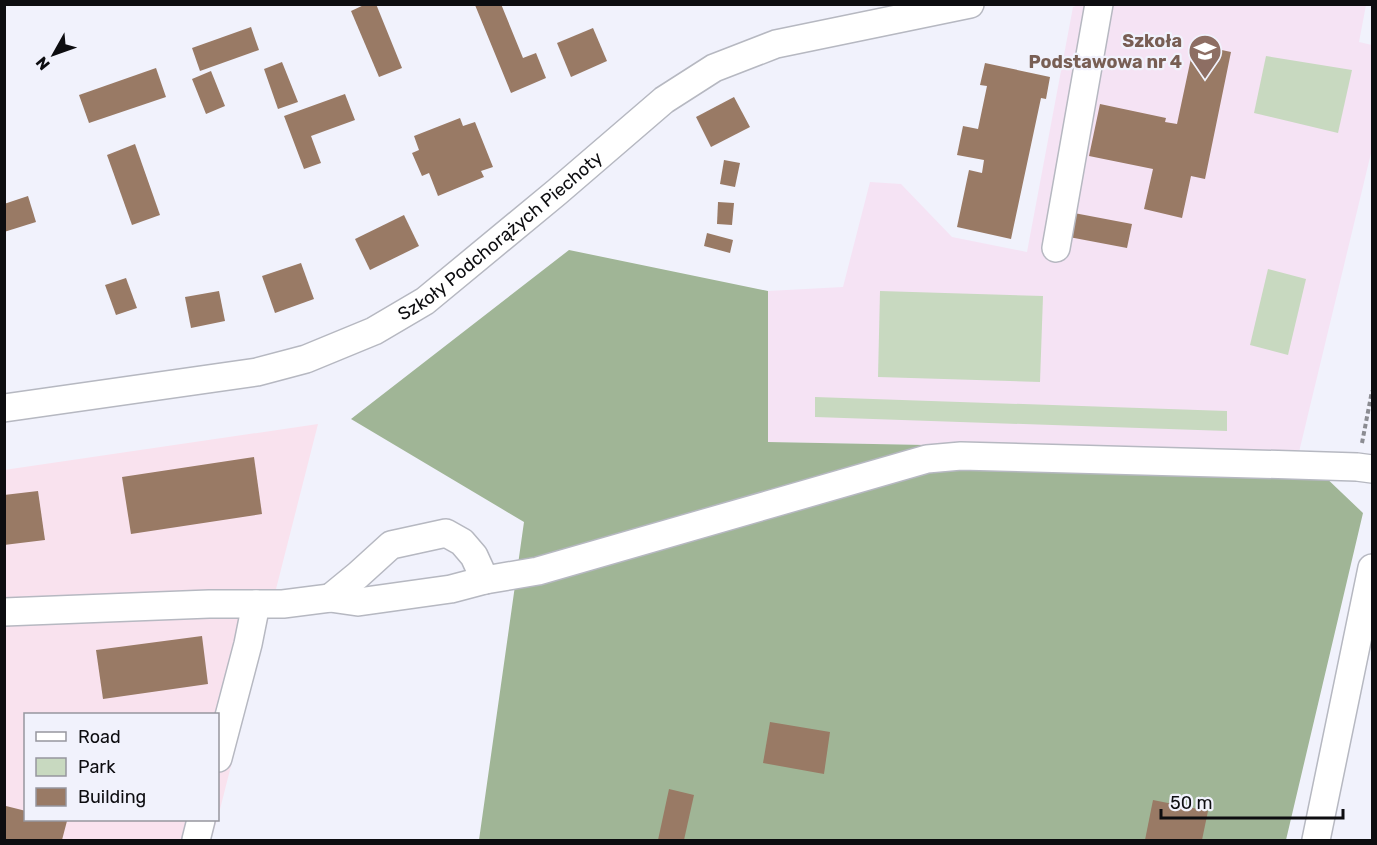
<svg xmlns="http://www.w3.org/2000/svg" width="1377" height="845" font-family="Rubik,sans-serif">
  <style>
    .industrial { fill: #f9e2ee }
    .education { fill: #f5e3f4 }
    .green { fill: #c8d9c0 }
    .forest { fill: #a0b596 }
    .building { fill: #997a65 }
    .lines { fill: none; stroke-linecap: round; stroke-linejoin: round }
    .minor-casing { stroke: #b6b8c1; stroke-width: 30 }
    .path { stroke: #8b8c92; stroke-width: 4; stroke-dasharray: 4.5 3; stroke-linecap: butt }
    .minor { stroke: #fff; stroke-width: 27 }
    .labels { text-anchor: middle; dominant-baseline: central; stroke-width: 4.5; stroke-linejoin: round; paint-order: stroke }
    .education-label { font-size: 18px; font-weight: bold; fill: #785e54; stroke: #f1f2fc; text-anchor: end }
    .street-label { font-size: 18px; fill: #0d0d10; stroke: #f1f2fc }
  </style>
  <rect width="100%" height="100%" fill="#f1f2fc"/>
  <!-- industrial -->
  <path class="industrial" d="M318,424L218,817V714H26V820H217L211,840H5L4,470Z"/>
  <!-- education -->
  <path class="education" d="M1082,4L1366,5L1359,42L1372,45V149L1299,452L767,442L768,291L843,287L870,182L901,184L952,237L1027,252L1073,7Z"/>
  <!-- green -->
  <g class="green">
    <path d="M1266,56L1352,70L1338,133L1254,113Z"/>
    <path d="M1268,269L1306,279L1288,355L1250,345Z"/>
    <path d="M880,291L1043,296L1040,382L878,377Z"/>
    <path d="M815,397L1227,411V431L815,417Z"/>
  </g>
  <!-- forest -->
  <path class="forest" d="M569,250L768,291V442L1299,452L1363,513L1286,840H479L524,522L351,419Z"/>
  <!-- building -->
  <g class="building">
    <path d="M366,4H376L402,68L379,77L351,11Z"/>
    <path d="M501,4L523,58L536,53L546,78L511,93L475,5Z"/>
    <path d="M251,27L259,50L200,71L192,48Z"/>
    <path d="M593,28L607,61L571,77L557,43Z"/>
    <path d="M1194,44L1231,52L1205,179L1191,176L1182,218L1144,209L1153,169L1089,156L1100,104L1166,118L1165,122L1177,124Z"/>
    <path d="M282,62L298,102L278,109L264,69Z"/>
    <path d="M985,63L1050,77L1046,99L1041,98L1011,239L957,227L969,170L982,173L984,160L957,155L963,126L978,129L987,86L980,85Z"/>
    <path d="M156,68L166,97L89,123L79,95Z"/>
    <path d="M211,71L225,106L206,114L192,79Z"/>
    <path d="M345,94L355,120L311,136L321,163L304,169L284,116Z"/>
    <path d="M734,97L750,127L711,147L696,117Z"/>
    <path d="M460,118L463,126L475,122L493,167L481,171L484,177L438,196L429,173L422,176L412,153L419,150L414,136Z"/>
    <path d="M135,144L160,215L132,225L107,155Z"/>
    <path d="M724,160L740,163L735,187L720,184Z"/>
    <path d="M28,196L36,222L4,232V204Z"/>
    <path d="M718,202L734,203L732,225L717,224Z"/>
    <path d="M1074,213L1132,224L1127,248L1069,237Z"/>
    <path d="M404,215L419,246L370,270L355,239Z"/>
    <path d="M707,233L733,240L730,253L704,246Z"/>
    <path d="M301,263L314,299L275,313L262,276Z"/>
    <path d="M126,278L137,308L116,315L105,285Z"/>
    <path d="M219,291L225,321L191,328L185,297Z"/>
    <path d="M254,457L262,514L131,534L122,477Z"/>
    <path d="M38,491L45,540L4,545V495Z"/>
    <path d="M202,636L208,684L103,699L96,650Z"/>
    <path d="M770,722L830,732L824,774L763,763Z"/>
    <path d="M669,789L694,795L684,840H658Z"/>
    <path d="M1153,800L1208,811L1202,840H1145Z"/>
    <path d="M6,806L26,811V820H62L67,821L62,840H4V811Z"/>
  </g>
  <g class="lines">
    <!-- minor casing -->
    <g class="minor-casing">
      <g id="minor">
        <path d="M1056,248L1099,4"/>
        <path id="s1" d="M4,408L257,372L306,359L374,331L425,301L557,192L664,100L714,68L776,44L970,4"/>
        <path d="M330,598L358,575L391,545L446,533L462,542L474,556L485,580"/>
        <path d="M256,604H283L330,598L358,602L451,589L485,580L538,571L927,459L961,456L1294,465L1357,467L1372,469"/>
        <path d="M4,612L209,604H256L248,644L218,758"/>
        <path d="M196,840L201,820"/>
        <path d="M1316,840L1372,568"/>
      </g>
    </g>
    <!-- path -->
    <path class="path" d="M1362,443L1372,391"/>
    <!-- minor -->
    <use href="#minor" class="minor"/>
  </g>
  <!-- icons -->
  <defs>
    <g id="school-pin" transform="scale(1.725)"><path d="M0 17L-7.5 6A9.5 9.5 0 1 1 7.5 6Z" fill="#8d6e63" stroke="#f1f2fc"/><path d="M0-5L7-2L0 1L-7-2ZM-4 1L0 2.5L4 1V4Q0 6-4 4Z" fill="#fff"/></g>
  </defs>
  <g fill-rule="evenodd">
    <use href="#school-pin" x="1205" y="51"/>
  </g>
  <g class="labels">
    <!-- education labels -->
    <g class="education-label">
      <text x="1182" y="41">Szkoła<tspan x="1182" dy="21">Podstawowa nr 4</tspan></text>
    </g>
    <!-- street labels -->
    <g class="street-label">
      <text stroke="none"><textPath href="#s1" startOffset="538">Szkoły Podchorążych Piechoty</textPath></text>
    </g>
  </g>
  <!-- border -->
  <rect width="1377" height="845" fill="none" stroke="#0d0d10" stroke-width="12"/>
  <!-- legend -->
  <rect x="24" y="713" width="195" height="108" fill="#f1f2fc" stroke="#96969e" stroke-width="1.5"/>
  <rect x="36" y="732" width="30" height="9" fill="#ffffff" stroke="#96969e" stroke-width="1.5"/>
  <text x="78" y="743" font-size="18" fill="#0d0d10">Road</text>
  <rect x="36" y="758" width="30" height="18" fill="#c8d9c0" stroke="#96969e" stroke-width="1.5"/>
  <text x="78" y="773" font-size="18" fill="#0d0d10">Park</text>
  <rect x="36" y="788" width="30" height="18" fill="#997a65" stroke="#96969e" stroke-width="1.5"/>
  <text x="78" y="803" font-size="18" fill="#0d0d10">Building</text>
  <!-- north arrow -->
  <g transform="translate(54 54) rotate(230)" stroke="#f1f2fc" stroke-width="4.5" paint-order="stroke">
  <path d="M0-4.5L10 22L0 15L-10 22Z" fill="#0d0d10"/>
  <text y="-9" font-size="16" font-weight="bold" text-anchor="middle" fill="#0d0d10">N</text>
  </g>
  <!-- scale -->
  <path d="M1161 809v9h182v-9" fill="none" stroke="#0d0d10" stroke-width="3"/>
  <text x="1170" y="809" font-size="18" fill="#0d0d10" stroke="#f1f2fc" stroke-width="4.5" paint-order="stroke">50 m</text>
</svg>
